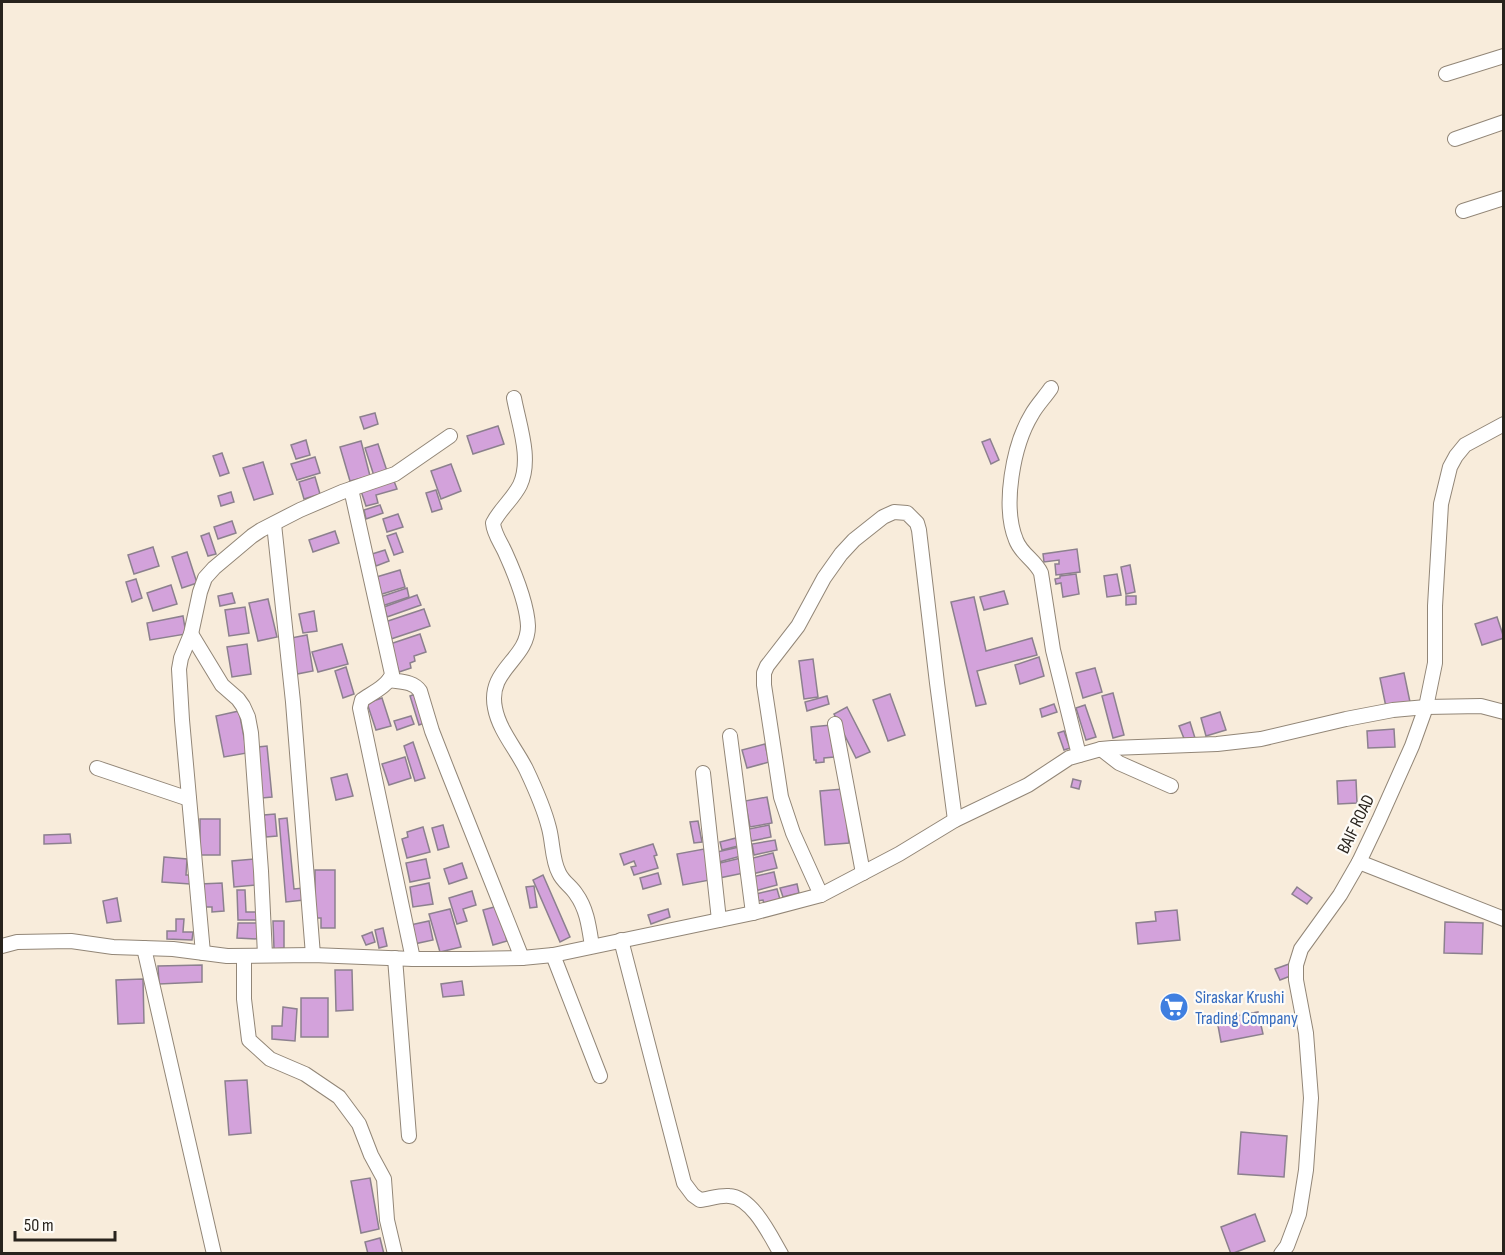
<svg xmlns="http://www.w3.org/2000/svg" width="1505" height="1255" font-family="'Sofia Sans Condensed',sans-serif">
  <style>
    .building { fill: #d3a2db; stroke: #8c808e; stroke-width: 1.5 }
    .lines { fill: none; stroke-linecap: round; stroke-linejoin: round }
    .minor-casing { stroke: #928677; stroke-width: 16 }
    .minor { stroke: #fff; stroke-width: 14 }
    .labels { text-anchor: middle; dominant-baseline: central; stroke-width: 4.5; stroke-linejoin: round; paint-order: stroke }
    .street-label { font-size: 18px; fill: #28231d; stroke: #fdfbf7 }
    .shop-label { font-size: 18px; fill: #366cbe; stroke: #fdfbf7; text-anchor: start }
  </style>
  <rect width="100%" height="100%" fill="#f8ecdb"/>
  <!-- building -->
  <g class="building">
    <path d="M375,413L378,424L364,429L360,417Z"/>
    <path d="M498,426L504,444L473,454L467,436Z"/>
    <path d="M990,439L999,460L991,464L982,442Z"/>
    <path d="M306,440L310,455L296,459L291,445Z"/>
    <path d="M361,441L370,476L350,481L340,447Z"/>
    <path d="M378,444L388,474L375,479L365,448Z"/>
    <path d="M222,453L229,473L220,476L213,456Z"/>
    <path d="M315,457L320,473L297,480L291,464Z"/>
    <path d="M263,462L273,494L254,500L243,468Z"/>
    <path d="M451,464L461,491L441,499L431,471Z"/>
    <path d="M315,477L320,494L304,499L299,482Z"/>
    <path d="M394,481L397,489L376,495L378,503L366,506L361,491Z"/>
    <path d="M436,490L442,509L432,512L426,493Z"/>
    <path d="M231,492L234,502L221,506L218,496Z"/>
    <path d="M380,505L383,513L366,519L364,510Z"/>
    <path d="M398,514L403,527L387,532L383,519Z"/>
    <path d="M232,521L236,533L218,539L214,527Z"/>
    <path d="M335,531L339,543L313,552L309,540Z"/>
    <path d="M209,533L216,554L208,556L201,536Z"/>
    <path d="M396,533L403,552L394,555L387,536Z"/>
    <path d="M153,547L159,566L134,574L128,555Z"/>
    <path d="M1077,549L1080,572L1056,575L1055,564H1059V560L1044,562L1043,554Z"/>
    <path d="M385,550L389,561L376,566L372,554Z"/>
    <path d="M187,552L197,583L182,588L172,557Z"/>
    <path d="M1130,565L1135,592L1126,594L1121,567Z"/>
    <path d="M400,570L405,587L379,595L373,578Z"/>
    <path d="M1076,574L1079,594L1063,597L1061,583L1056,584L1055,579L1060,578V576Z"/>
    <path d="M1117,574L1121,595L1107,597L1104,576Z"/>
    <path d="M136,579L142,598L132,602L126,582Z"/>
    <path d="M171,585L177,604L153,611L147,593Z"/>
    <path d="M407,588L409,597L382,606L380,597Z"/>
    <path d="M1004,591L1008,604L984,610L980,597Z"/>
    <path d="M232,593L235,603L220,606L218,596Z"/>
    <path d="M417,595L421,605L387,617L384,607Z"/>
    <path d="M1126,596H1136V604L1126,605Z"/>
    <path d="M974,597L986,651L1032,638L1037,655L977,671L986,704L976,706L951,602Z"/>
    <path d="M268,599L277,637L258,641L249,603Z"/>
    <path d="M245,607L249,633L229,636L225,610Z"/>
    <path d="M424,609L430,626L391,639L385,622Z"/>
    <path d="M314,611L317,631L303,633L299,614Z"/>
    <path d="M183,616L186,634L150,640L147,623Z"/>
    <path d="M1497,617L1504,638L1482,645L1475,624Z"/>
    <path d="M420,634L426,652L414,656L415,661L410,663L411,668L399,672L390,644Z"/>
    <path d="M307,635L313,671L297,674L291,638Z"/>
    <path d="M247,644L251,674L232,677L227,647Z"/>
    <path d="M342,644L348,664L318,672L312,652Z"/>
    <path d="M1039,657L1044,676L1020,684L1015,665Z"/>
    <path d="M813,659L818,697L804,699L799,661Z"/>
    <path d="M346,667L354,694L343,698L335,671Z"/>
    <path d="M1095,668L1102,692L1083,698L1076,673Z"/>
    <path d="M1404,673L1410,702L1386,707L1380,678Z"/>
    <path d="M418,693L427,722L419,725L410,696Z"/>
    <path d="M1113,693L1124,735L1113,738L1102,696Z"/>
    <path d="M890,694L905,735L888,741L873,700Z"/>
    <path d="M827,696L829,704L807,711L805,702Z"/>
    <path d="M382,698L391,726L376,730L367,703Z"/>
    <path d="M1054,704L1057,712L1042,717L1040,709Z"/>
    <path d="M1085,705L1096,737L1086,740L1076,708Z"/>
    <path d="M847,707L870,752L856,758L834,714Z"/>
    <path d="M239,711L247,753L224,757L216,716Z"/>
    <path d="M1220,712L1226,730L1206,736L1201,718Z"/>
    <path d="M411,716L414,724L397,730L394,721Z"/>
    <path d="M1190,722L1195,738L1185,741L1179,726Z"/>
    <path d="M831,725L834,757L824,758V762L816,763V760H814L811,727Z"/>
    <path d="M1394,729L1395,747L1368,748L1367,731Z"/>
    <path d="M1064,731L1070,748L1064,750L1058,733Z"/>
    <path d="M413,742L425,778L415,781L404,746Z"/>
    <path d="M765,744L769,762L747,768L742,750Z"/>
    <path d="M267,746L272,797L262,798L258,747Z"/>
    <path d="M405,757L411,778L389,785L382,764Z"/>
    <path d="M347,774L353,796L336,800L331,778Z"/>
    <path d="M1073,779L1081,781L1079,789L1071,787Z"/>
    <path d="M1356,780L1357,803L1338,804L1337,781Z"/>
    <path d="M843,789L849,843L825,845L820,791Z"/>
    <path d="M767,797L772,823L750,827L745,801Z"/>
    <path d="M275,814L277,836L266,837L264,815Z"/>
    <path d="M287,818L294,889L303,888L304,900L286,902L279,819Z"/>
    <rect x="200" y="819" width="20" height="36"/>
    <path d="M698,821L702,842L694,843L690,822Z"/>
    <path d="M443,825L449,847L438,850L432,828Z"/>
    <path d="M769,825L771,837L751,841L749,829Z"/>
    <path d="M423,827L430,852L407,858L402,839L408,837L407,832Z"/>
    <path d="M70,834L71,843L44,844V835Z"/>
    <path d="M736,838L738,846L722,850L720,842Z"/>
    <path d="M775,840L777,850L754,855L752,844Z"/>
    <path d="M653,844L657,855L654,856L658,868L634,875L631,867L636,866L634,861L624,865L620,854Z"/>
    <path d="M739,847L741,856L719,862L717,852Z"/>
    <path d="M704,849L710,880L683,885L677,854Z"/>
    <path d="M773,853L777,868L752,874L749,859Z"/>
    <path d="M164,857L187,859L186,875H190V884L162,882Z"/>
    <path d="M741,858L744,873L719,878L716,864Z"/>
    <path d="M254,859L256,885L234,887L232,861Z"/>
    <path d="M426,859L430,878L410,882L406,863Z"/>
    <path d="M462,863L467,878L449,884L444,869Z"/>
    <path d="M315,870H335V928H321V918H315Z"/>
    <path d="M774,872L777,885L755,891L752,877Z"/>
    <path d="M658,873L661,884L643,889L640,878Z"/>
    <path d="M543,875L570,937L560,942L533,880Z"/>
    <path d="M222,883L224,911L212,912V907H201L200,884Z"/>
    <path d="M429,883L433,904L413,907L410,887Z"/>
    <path d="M797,884L799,893L783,897L780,888Z"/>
    <path d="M534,886L537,907L530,908L526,887Z"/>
    <path d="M1297,887L1312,898L1307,904L1292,894Z"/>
    <path d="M777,889L781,903L765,907L763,900L757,901L756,894Z"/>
    <path d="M237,890H245L246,912H260V920H238Z"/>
    <path d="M472,891L476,905L463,909L467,921L457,924L449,898Z"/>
    <path d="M117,898L121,921L107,923L103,901Z"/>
    <path d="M498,906L507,941L493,945L483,910Z"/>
    <path d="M450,909L461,947L440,952L429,914Z"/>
    <path d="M668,909L670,917L651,924L648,915Z"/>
    <path d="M1177,910L1180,940L1138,944L1136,923L1156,921L1155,912Z"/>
    <path d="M176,919H184L183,932H193L192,940L167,939V931H176Z"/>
    <path d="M273,921H284V948L274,949Z"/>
    <path d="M429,921L433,940L414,944L410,925Z"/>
    <path d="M1445,922L1483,923L1482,954L1444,953Z"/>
    <path d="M238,923H258L257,939L237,938Z"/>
    <path d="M383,928L387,946L379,948L375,930Z"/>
    <path d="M372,932L375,942L366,945L362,936Z"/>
    <path d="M1289,964L1293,975L1280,980L1275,969Z"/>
    <path d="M202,965V982L159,984L158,966Z"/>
    <path d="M335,970H352L353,1010L336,1011Z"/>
    <path d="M143,979L144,1023L118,1024L116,980Z"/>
    <path d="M462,981L464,995L443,997L441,984Z"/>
    <rect x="301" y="998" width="27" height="39"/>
    <path d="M283,1007L297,1009L295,1041L272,1039V1026H282Z"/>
    <path d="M1258,1012L1263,1034L1221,1042L1217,1020Z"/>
    <path d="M247,1080L251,1133L229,1135L225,1081Z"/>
    <path d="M1241,1132L1287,1136L1284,1177L1238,1174Z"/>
    <path d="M370,1178L379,1229L361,1233L351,1181Z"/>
    <path d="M1255,1214L1265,1241L1231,1254L1221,1227Z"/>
    <path d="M380,1238L384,1254H368L365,1242Z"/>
  </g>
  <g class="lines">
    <!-- minor casing -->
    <g class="minor-casing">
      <g id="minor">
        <path d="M1446,74L1504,56"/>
        <path d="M1455,139L1504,122"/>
        <path d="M1463,211L1504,198"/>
        <path d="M1051,388C1045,397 1037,405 1032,414C1013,445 1002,506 1016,540C1021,554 1035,560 1041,573L1053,650L1079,755"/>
        <path d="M514,398C519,425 532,459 520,485C513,499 500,509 493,523C494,534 501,543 505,552C515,574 527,603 528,626C528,660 487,669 495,708C499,730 516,749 526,769C535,788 544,808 549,828C553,843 552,860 559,873C563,882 571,886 576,894C587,909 589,927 592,946"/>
        <path d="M351,489L392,674C388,686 372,693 362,700L360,708L413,959"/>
        <path d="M274,524L293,702L313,955"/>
        <path d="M191,634L222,685L238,699L243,706L248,717L251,733L261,871L265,955"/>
        <path d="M389,680C400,682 413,681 420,691L432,731L448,772L522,958"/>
        <path d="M835,724L863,873"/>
        <path d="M730,736L753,913"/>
        <path d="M1101,749L1119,763L1171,786"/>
        <path d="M97,768L189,799"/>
        <path d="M703,773L719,920"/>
        <path d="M1359,862L1504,919"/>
        <path d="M821,895L793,833L781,797L764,685V673L767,666L798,626L824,578L841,554L854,540L883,517L894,512L907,513L917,523L919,530L937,683L955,820"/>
        <path d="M621,940L684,1183L693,1195L700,1200C709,1199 720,1195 729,1196C752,1197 770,1235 781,1254"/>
        <path d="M2,946L17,942L71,941L113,947L173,949L227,956L313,955L413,959H468L522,958L553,955L753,913L821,895L899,854L955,820L1028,785L1069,758L1101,749L1112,748L1217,744L1261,739L1346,719L1393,710L1426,707L1481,706L1504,712"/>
        <path d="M144,948L214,1254"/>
        <path d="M203,953L182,720L179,669L181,658L191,634L200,592L205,578L214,568L252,536L261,530L300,510L342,492L395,474L450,436"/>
        <path d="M553,955L600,1076"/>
        <path d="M244,956V999L249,1040L270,1059L305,1074L339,1097L359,1124L371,1155L384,1179L387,1220L395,1254"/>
        <path d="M395,958L409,1136"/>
        <path d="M1281,1254L1287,1246L1299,1214L1306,1170L1311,1098L1306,1033L1296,980V965L1301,949L1340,895L1359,862L1379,820L1412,746L1426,707L1435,663V606L1441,504L1450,467L1456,456L1465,445L1504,424"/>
      </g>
    </g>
    <!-- minor -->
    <use href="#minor" class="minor"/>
  </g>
  <!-- icons -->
  <defs>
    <g id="supermarket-disc" transform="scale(1.5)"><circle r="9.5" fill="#3f7fe0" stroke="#fdfbf7"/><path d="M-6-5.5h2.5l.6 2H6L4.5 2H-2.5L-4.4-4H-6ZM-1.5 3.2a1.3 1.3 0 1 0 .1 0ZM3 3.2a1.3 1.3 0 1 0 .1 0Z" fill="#fff"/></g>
  </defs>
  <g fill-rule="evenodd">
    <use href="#supermarket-disc" x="1174" y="1007"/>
  </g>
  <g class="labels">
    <!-- street labels -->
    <g class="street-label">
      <text transform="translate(1356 824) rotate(-64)">BAIF ROAD</text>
    </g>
    <!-- shop labels -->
    <g class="shop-label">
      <text x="1195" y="997">Siraskar Krushi<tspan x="1195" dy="21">Trading Company</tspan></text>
    </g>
  </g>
  <!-- border -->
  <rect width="1505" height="1255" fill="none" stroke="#28231d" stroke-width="6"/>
  <!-- scale -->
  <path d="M15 1231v9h100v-9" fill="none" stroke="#28231d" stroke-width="3"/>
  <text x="24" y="1231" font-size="18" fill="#28231d" stroke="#fdfbf7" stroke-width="4.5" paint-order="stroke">50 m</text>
</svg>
